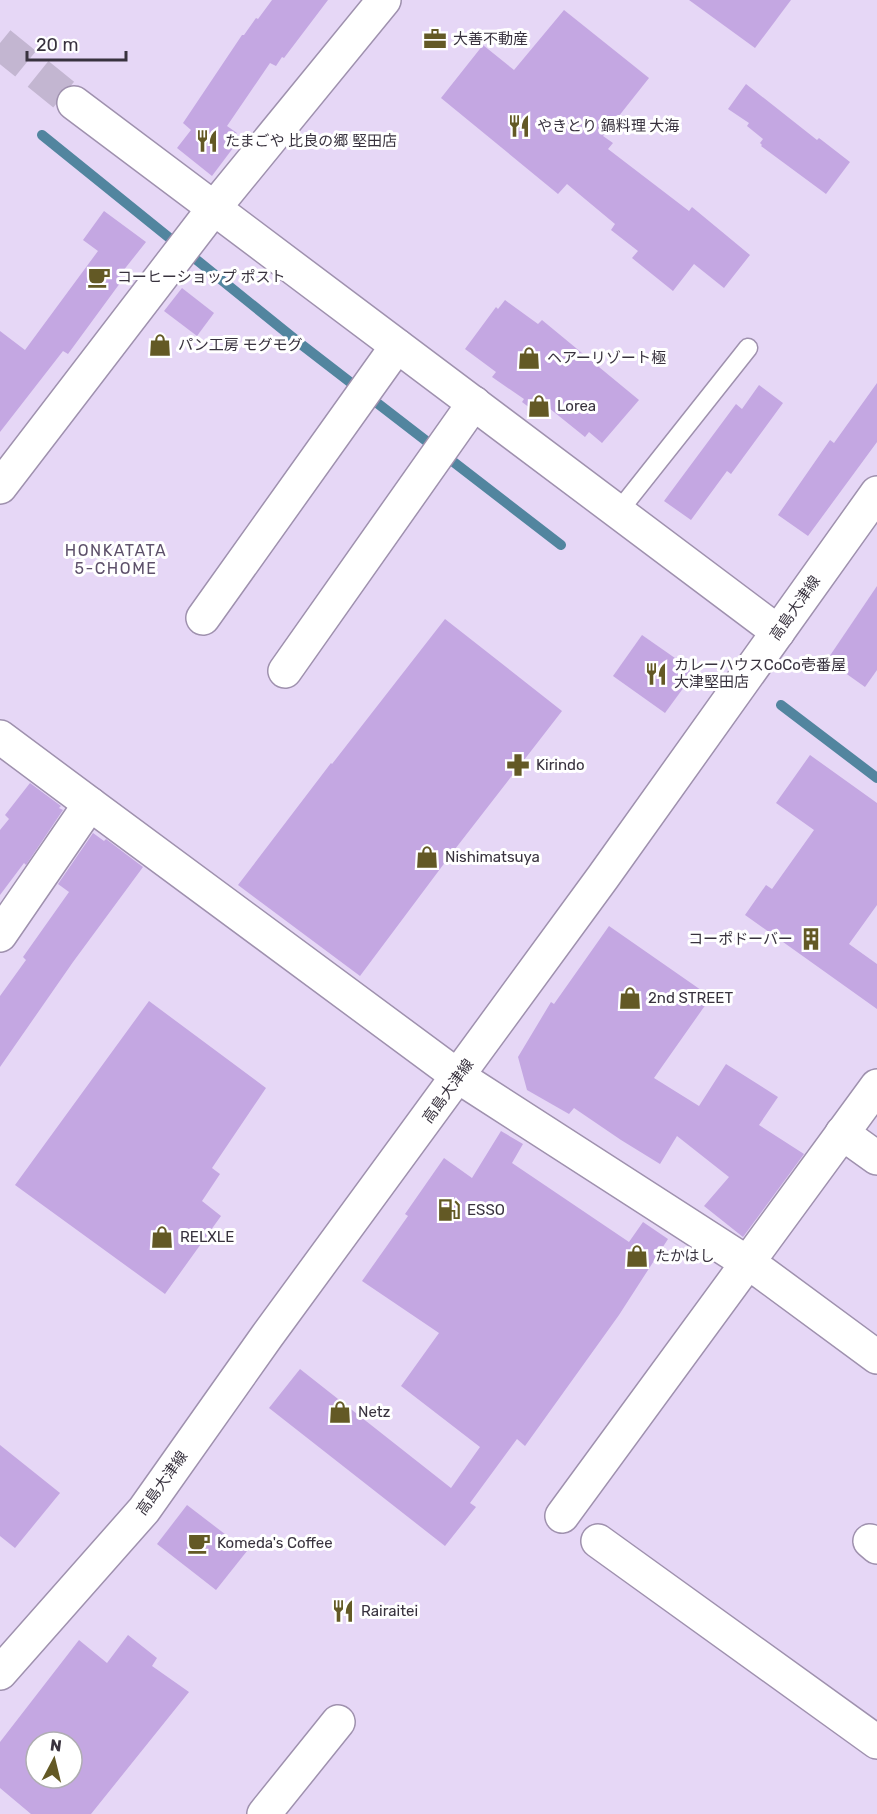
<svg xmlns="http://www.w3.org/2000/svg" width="877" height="1814" font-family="Rubik,'Noto Sans JP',sans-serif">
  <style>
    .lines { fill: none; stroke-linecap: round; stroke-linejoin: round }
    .stream { stroke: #52859f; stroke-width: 10 }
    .building { fill: #c4a7e2; fill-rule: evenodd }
    .minor-tunnel { stroke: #c3b6d1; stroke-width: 33; stroke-dasharray: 33 16; stroke-linecap: butt }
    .service-casing { stroke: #9f91ae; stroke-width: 21 }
    .minor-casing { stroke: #9f91ae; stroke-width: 36 }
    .secondary-casing { stroke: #9f91ae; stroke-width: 36 }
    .service { stroke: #fff; stroke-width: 18 }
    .minor { stroke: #fff; stroke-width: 33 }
    .secondary { stroke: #fff; stroke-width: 33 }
    .labels { text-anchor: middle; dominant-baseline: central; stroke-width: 6; stroke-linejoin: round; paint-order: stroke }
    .poi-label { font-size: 15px; fill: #38323e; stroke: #fff; text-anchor: start }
    .street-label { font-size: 15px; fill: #38323e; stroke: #fff }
    .neighbourhood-label { font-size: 16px; letter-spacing: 1.5px; fill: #5e516b; stroke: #fff }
  </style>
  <rect width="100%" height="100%" fill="#e6d7f6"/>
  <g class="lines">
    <!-- stream -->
    <g class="stream">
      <path d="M42,135L302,345L561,545"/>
      <path d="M781,705L877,778"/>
    </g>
  </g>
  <!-- building -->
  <g class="building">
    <path d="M272,0H328L284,58L282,57L276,66L270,63L227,126L237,133L234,136L239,140L212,176L177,148L191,130L183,123L242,35H244L256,18L258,19Z"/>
    <path d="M689,0H791L755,48Z"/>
    <path d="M564,10L649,78L603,136L613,143L608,149L689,211L692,207L750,255L724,288L694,264L673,291L632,258L638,251L611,230L615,224L567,184L558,194L441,98L483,45L514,70Z"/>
    <path d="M746,84L817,140L819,138L850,162L826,194L761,146L762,145L760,143L763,139L747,126L749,123L728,109Z"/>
    <path d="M104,211L146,242L119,276L123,279L68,354L63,351L0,432V331L25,350L98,251L83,240Z"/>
    <path d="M182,288L214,313L197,336L164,311Z"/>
    <path d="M505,300L538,324L542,320L639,400L602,443L589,432L585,437L549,408L542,417L522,402L524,399L492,377L496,372L465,349L496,307L498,309Z"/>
    <path d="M877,383V442L808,536L778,515L830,440L834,443Z"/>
    <path d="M759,385L783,403L731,474L727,471L691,520L664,501L736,404L742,409Z"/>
    <path d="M877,586V670L865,687L827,660Z"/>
    <path d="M445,619L562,711L452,853L360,976L238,885L331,763L332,764Z"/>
    <path d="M642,635L695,672L665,713L613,676Z"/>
    <path d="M810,755L877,803V905L849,944L877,964V1009L745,915L766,885L772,889L814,830L776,803Z"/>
    <path d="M30,783L61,806L59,808L63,810L26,865L24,863L0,895V830L9,819L5,815Z"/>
    <path d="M93,833L104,841L106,839L143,867L73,962L0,1067V996L26,960L23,957L69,892L58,884Z"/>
    <path d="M609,926L711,997L654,1078L699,1106L726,1064L778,1097L759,1125L804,1154L743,1237L704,1206L729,1177L677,1136L660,1164L621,1140L574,1108L569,1114L527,1090L518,1057L551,1002L554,1004Z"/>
    <path d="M149,1001L266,1088L212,1168L220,1174L202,1201L221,1216L165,1294L15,1185Z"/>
    <path d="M501,1131L523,1144L512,1163L629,1242L643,1222L668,1239L619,1315L525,1446L517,1439L470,1503L476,1507L445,1546L269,1408L300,1369L451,1488L480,1447L401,1386L439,1333L362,1281L408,1216L405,1214L444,1158L472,1178Z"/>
    <path d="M0,1445L60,1493L15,1548L0,1536Z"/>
    <path d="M187,1505L247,1551L216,1590L157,1544Z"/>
    <path d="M128,1635L157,1658L152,1666L189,1692L91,1814H31L0,1788V1742L79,1640L107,1663ZM36,1742H72V1778H36Z"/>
  </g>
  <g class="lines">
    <!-- minor-tunnel -->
    <path class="minor-tunnel" d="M0,43L74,103"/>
    <!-- service casing -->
    <g class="service-casing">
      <path id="service" d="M618,512L748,348"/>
    </g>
    <!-- minor casing -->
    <g class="minor-casing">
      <g id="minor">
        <path d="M74,103L778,632"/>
        <path d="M0,487L214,208L384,0"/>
        <path d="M203,618L397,346"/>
        <path d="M285,671L474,403"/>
        <path d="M0,737L90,804"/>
        <path d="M0,935L90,804L459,1077L763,1273L877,1357"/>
        <path d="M842,1133L877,1158"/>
        <path d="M562,1516L877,1086"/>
        <path d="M598,1541L877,1742"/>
        <path d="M870,1541L877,1547"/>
        <path d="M264,1814L338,1722"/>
      </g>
    </g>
    <!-- secondary casing -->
    <g class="secondary-casing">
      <path id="secondary" d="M0,1673L144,1510L267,1336L603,877L877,493"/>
    </g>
    <!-- service -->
    <use href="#service" class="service"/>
    <!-- minor -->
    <use href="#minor" class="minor"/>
    <!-- secondary -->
    <use href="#secondary" class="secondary"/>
  </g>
  <!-- icons -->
  <defs>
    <g id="office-bare" transform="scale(1.8)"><path d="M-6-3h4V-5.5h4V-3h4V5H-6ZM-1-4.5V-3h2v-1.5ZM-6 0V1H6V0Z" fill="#635925" stroke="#fff" stroke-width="2.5" paint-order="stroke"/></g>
    <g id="restaurant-bare" transform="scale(1.8)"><path d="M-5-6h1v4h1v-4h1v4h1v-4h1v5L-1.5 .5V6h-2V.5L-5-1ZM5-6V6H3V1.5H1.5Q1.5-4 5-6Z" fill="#635925" stroke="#fff" stroke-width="2.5" paint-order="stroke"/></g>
    <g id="cafe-bare" transform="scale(1.8)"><path d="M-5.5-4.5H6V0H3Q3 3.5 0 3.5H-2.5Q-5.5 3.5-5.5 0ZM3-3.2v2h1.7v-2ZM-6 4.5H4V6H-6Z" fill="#635925" stroke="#fff" stroke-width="2.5" paint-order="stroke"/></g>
    <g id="shop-bare" transform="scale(1.8)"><path d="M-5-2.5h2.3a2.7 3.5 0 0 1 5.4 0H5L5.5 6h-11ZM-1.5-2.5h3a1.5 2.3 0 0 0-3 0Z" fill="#635925" stroke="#fff" stroke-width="2.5" paint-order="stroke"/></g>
    <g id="pharmacy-bare" transform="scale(1.8)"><path d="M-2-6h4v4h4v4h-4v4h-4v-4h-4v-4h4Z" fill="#635925" stroke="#fff" stroke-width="2.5" paint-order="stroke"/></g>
    <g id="building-bare" transform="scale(1.8)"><path d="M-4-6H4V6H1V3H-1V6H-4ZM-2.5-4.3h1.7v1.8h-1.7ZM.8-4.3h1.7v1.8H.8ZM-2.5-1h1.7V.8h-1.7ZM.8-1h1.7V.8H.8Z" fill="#635925" stroke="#fff" stroke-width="2.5" paint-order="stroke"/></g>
    <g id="fuel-bare" transform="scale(1.8)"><path d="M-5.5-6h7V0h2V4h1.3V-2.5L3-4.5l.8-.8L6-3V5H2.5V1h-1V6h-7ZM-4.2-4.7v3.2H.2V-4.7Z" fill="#635925" stroke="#fff" stroke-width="2.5" paint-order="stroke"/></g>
  </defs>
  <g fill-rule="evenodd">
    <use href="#office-bare" x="435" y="39"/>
    <use href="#restaurant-bare" x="519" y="126"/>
    <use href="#restaurant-bare" x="207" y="141"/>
    <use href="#cafe-bare" x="99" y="277"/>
    <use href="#shop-bare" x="160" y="345"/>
    <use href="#shop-bare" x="529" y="358"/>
    <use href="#shop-bare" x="539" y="406"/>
    <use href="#restaurant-bare" x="656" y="674"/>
    <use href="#pharmacy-bare" x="518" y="765"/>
    <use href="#shop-bare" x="427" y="857"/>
    <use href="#building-bare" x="811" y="939"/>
    <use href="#shop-bare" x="630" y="998"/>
    <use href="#fuel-bare" x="449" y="1210"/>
    <use href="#shop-bare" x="162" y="1237"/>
    <use href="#shop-bare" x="637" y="1256"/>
    <use href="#shop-bare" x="340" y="1412"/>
    <use href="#cafe-bare" x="199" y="1543"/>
    <use href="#restaurant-bare" x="343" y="1611"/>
  </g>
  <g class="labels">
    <!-- poi labels -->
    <g class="poi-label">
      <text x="453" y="39">大善不動産</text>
      <text x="537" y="126">やきとり 鍋料理 大海</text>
      <text x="225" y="141">たまごや 比良の郷 堅田店</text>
      <text x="117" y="277">コーヒーショップ ポスト</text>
      <text x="178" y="345">パン工房 モグモグ</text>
      <text x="547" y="358">ヘアーリゾート極</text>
      <text x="557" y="406">Lorea</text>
      <text x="674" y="665">カレーハウスCoCo壱番屋<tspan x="674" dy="17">大津堅田店</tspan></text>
      <text x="536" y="765">Kirindo</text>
      <text x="445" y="857">Nishimatsuya</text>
      <text x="793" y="939" text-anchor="end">コーポドーバー</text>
      <text x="648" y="998">2nd STREET</text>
      <text x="467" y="1210">ESSO</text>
      <text x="180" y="1237">RELXLE</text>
      <text x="655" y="1256">たかはし</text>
      <text x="358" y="1412">Netz</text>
      <text x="217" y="1543">Komeda's Coffee</text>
      <text x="361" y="1611">Rairaitei</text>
    </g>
    <!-- street labels -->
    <g class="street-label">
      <text transform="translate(795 608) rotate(-55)">高島大津線</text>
      <text transform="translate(448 1091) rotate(-54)">高島大津線</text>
      <text transform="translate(162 1483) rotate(-54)">高島大津線</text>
    </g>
    <!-- neighbourhood labels -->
    <g class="neighbourhood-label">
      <text x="116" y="550">HONKATATA<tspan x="116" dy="18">5-CHOME</tspan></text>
    </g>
  </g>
  <!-- north arrow -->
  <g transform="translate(54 1760) rotate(7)"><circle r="28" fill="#ffffff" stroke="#afadb2" stroke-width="1.5"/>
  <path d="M0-4.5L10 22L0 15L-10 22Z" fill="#635925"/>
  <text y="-9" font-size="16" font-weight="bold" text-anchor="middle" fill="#38323e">N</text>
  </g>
  <!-- scale -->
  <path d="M27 51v9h99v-9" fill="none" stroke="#38323e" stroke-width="3"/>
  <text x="36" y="51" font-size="18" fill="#38323e" stroke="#ffffff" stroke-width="4.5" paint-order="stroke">20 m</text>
</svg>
